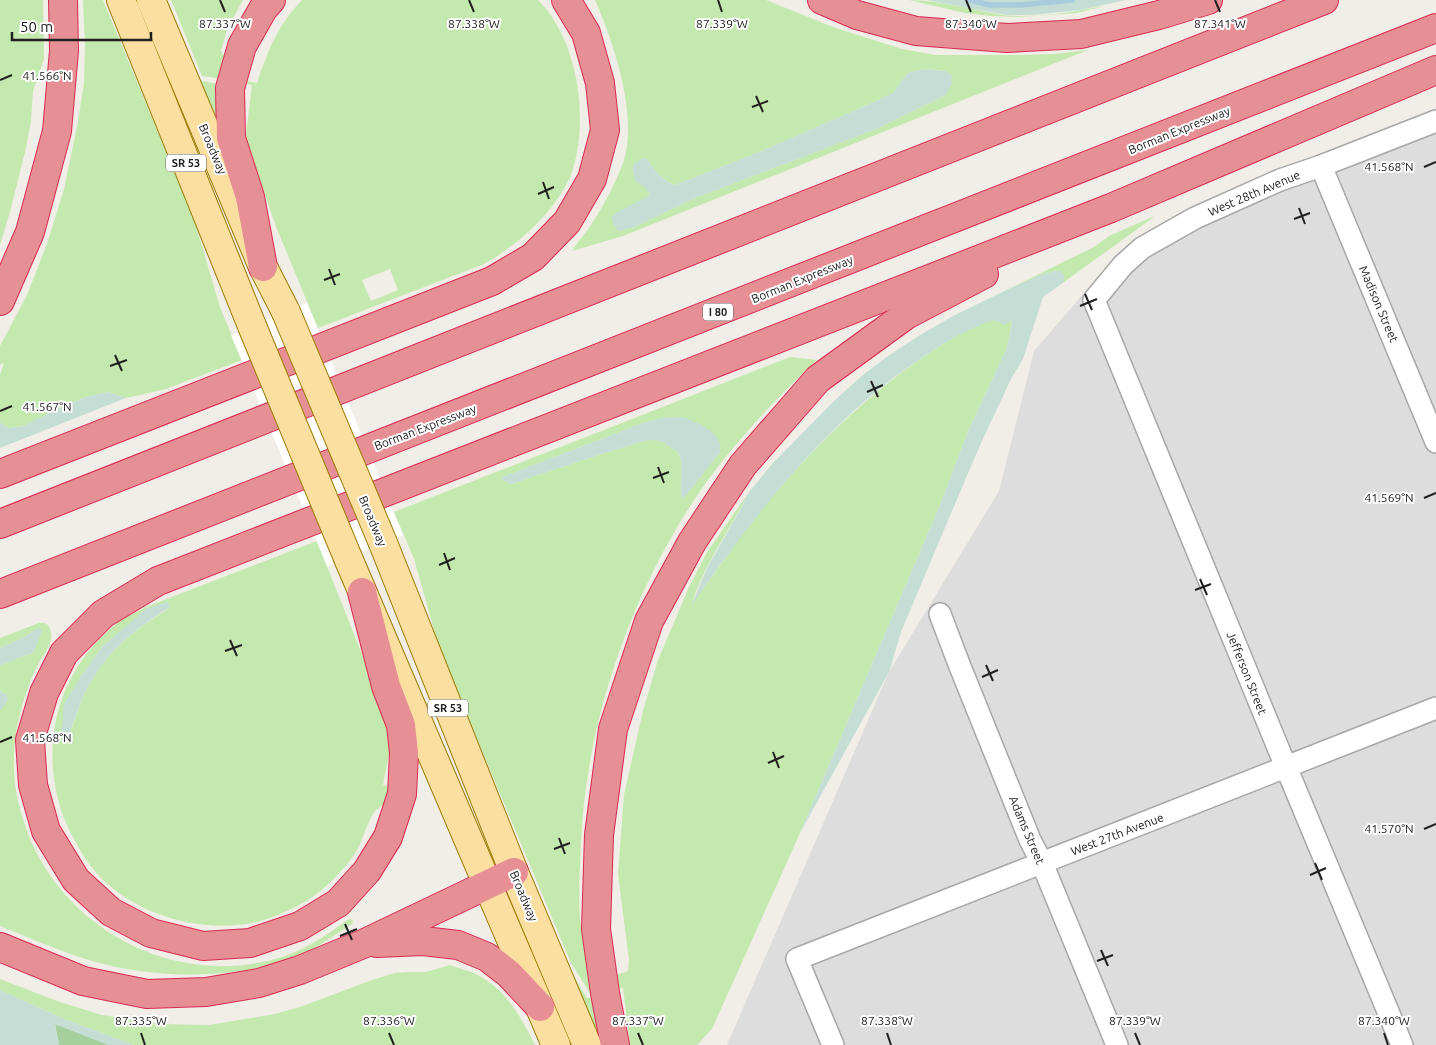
<svg xmlns="http://www.w3.org/2000/svg" width="1436" height="1045" font-family="Ubuntu,sans-serif">
  <style>
    .residential { fill: #dedddd }
    .grass { fill: #c4e9ae; fill-rule: evenodd }
    .forest { fill: #a5cf9c }
    .wetland { fill: #c4ded5 }
    .pier { fill: #fff }
    .lines { fill: none; stroke-linecap: round; stroke-linejoin: round }
    .stream { stroke: #a8cbdd; stroke-width: 5.5 }
    .minor-casing { stroke: #a7a7a7; stroke-width: 24 }
    .major-casing { stroke: #9a7a02; stroke-width: 30 }
    .highway-casing { stroke: #d92950; stroke-width: 30 }
    .minor { stroke: #fff; stroke-width: 21 }
    .major { stroke: #fbdfa1; stroke-width: 28 }
    .highway { stroke: #e69096; stroke-width: 28 }
    .major-bridge-casing { stroke: #9a7a02; stroke-width: 30; stroke-linecap: butt }
    .major-bridge { stroke: #fbdfa1; stroke-width: 28 }
    .ticks { fill: none; stroke: #202020; stroke-width: 2 }
    .labels { text-anchor: middle; dominant-baseline: central; stroke-width: 4; stroke-linejoin: round; paint-order: stroke }
    .shield { fill: #fff; stroke: #636363; stroke-width: 1 }
    .shield-label { font-size: 11px; font-weight: bold; fill: #202020 }
    .street-label { font-size: 12px; fill: #202020; stroke: #fff }
    .ticks-label { font-size: 12px; text-anchor: middle; fill: #202020; stroke: #fff; stroke-width: 4; stroke-linejoin: round; paint-order: stroke }
  </style>
  <rect width="100%" height="100%" fill="#f0eee7"/>
  <!-- residential -->
  <path class="residential" d="M1436,116V1045H727L889,672L999,491L1034,351L1104,270L1179,214L1262,176Z"/>
  <!-- grass -->
  <g class="grass">
    <path d="M0,0H43L44,59L33,91L31,121L26,148L10,212L0,245Z"/>
    <path d="M83,0H103L194,219L220,307L242,360L166,389L126,398L108,392L86,397L54,411L23,426L9,428L0,423V375L4,363L0,365V346L27,295L47,244L64,189L77,127L84,83L85,46Z"/>
    <path d="M171,0H243L227,29L221,51L225,57L224,79L202,76Z"/>
    <path d="M302,0H538C579,41 590,122 571,175C570,180 566,184 564,189C545,220 516,246 484,264L318,328L277,229L249,150L246,134L252,85L242,83V80L257,83C268,50 278,25 302,0ZM390,269L398,290L371,301L362,280Z"/>
    <path d="M595,0H766L833,27L867,38L902,49L936,55H1023L1054,54L1088,50L623,236L572,251C580,239 589,229 596,217C606,201 615,183 622,166C640,120 614,43 595,0ZM923,69L946,71V95L876,129L695,198L634,227L619,231L650,195L647,189L646,158C654,169 662,181 675,185L757,153L872,103L893,93L908,73Z"/>
    <path d="M909,0C941,0 972,10 1004,15C1037,19 1079,11 1112,4L1077,13L1019,17L991,16L965,13Z"/>
    <path d="M198,80L223,85L221,115L214,117Z"/>
    <path d="M1152,217H1154L1064,282V275L1056,271L1040,275L990,298L1094,247L1109,236Z"/>
    <path d="M1012,319L1010,334L1006,350L967,434L940,505L800,833L712,1029L697,1045H630L623,988L614,989L616,975L628,971L629,960L618,874L624,795L643,711L658,660L689,587L707,552L749,492C731,529 704,564 692,603C711,580 728,553 746,529C797,464 857,402 926,355C943,344 973,324 993,320C999,319 1006,319 1012,319Z"/>
    <path d="M790,357L817,360C777,397 740,437 708,480C635,581 586,718 581,843C580,872 577,904 582,933C585,953 592,972 596,992L590,993L571,963L444,660L436,637L414,559L394,512ZM661,418L720,452L683,498C677,486 686,464 678,453C673,448 662,440 655,440C644,439 631,445 621,448C584,459 547,472 511,484L500,478L643,423Z"/>
    <path d="M317,541L382,705L388,729L390,749L383,785L393,787C390,793 388,800 384,804C380,807 375,810 373,814C365,827 363,842 354,855C341,873 324,890 305,902C290,910 273,918 257,922C202,934 139,916 100,877C85,861 75,842 66,823C37,752 55,673 115,625C125,616 139,611 151,605ZM170,608C133,630 103,654 84,695C77,710 74,727 65,741L81,676L102,647L127,626Z"/>
    <path d="M39,623H44L48,625C51,630 52,635 51,640C49,648 43,656 39,663C34,672 30,681 27,691C12,732 9,774 22,816C54,926 172,991 282,957C306,949 327,935 347,920L351,919L353,921L352,924C333,936 315,950 293,958C233,980 150,979 89,960C59,951 30,938 0,926V709L2,708L7,695L0,691V665L34,652L39,628L24,637L0,648V638Z"/>
    <path d="M450,965C462,969 475,972 486,980C509,995 523,1021 535,1045H134L64,1019L0,990V979L57,1001L102,1015L162,1024L209,1025L275,1014L300,1007L372,980L395,973L409,972H426Z"/>
    <path d="M567,966L587,998L597,997L606,1045H599Z"/>
  </g>
  <!-- forest -->
  <path class="forest" d="M55,1024L109,1045H59Z"/>
  <!-- wetland -->
  <g class="wetland">
    <path d="M927,0H1126L1080,10L1032,15H1006Z"/>
    <path d="M923,69L946,71L951,75L952,83L946,95L876,129L695,198L634,227L619,231L614,226L612,218L615,213L650,195C644,180 632,189 633,165L643,158H646C654,169 662,181 675,185L757,153L872,103L893,93L908,73Z"/>
    <path d="M1056,271H1061L1064,275V282L1043,297L1023,359L1011,379L981,443L949,518L901,632L889,672L800,833L940,505L967,434L1006,350L1010,334L1012,320L1004,325L994,320C967,329 943,343 920,359C826,422 755,514 691,606L707,568L739,512L749,492L773,463L835,400L863,375L888,356L917,337L953,316L990,298L1040,275Z"/>
    <path d="M108,392L126,398L0,448V423L9,428L23,426L54,411L86,397Z"/>
    <path d="M682,417C694,421 716,430 720,443C720,446 720,449 720,452L683,499C677,486 686,464 678,453C674,449 661,440 655,440C645,439 630,445 621,448C584,459 547,472 511,484L500,478L643,423L661,418Z"/>
    <path d="M167,602L170,607C133,630 103,654 84,695C77,710 73,727 65,742L61,735L64,704L81,676L102,647L146,609Z"/>
    <path d="M39,628L42,630L34,652L0,665V648L24,637Z"/>
    <path d="M0,691L7,695L8,699L2,709H0Z"/>
    <path d="M0,990L64,1019L134,1045H109L55,1024L59,1045H0Z"/>
  </g>
  <!-- pier -->
  <path class="pier" d="M307,303L403,535L327,566L231,335Z"/>
  <g class="lines">
    <!-- stream -->
    <path class="stream" d="M970,0L990,5H1020L1072,0"/>
    <!-- minor casing -->
    <g class="minor-casing">
      <g id="minor">
        <path d="M1321,166L1436,442"/>
        <path d="M940,614L959,664L1030,840L1042,863L1117,1045"/>
        <path d="M833,1045L797,959L1436,708"/>
        <path d="M1402,1045L1279,750L1094,300L1123,265L1142,248L1195,218L1280,180L1321,166L1436,121"/>
      </g>
    </g>
    <!-- major casing -->
    <g class="major-casing">
      <g id="major">
        <path d="M121,0L252,326"/>
        <path d="M151,0L263,267L286,312"/>
        <path d="M383,543L514,872L587,1045"/>
        <path d="M348,558L556,1045"/>
      </g>
    </g>
    <!-- highway casing -->
    <g class="highway-casing">
      <g id="highway">
        <path d="M822,0L857,15L916,31L1007,38L1081,34L1159,15L1208,0"/>
        <path d="M263,267L250,197L231,138L230,88L242,46L263,9L271,0"/>
        <path d="M0,301L30,232L57,131L64,51L63,0"/>
        <path d="M0,474L492,281L533,257L567,222L592,179L605,130L600,83L586,33L566,0"/>
        <path d="M0,524L1324,0"/>
        <path d="M362,592L386,686L401,725L404,753L402,794L388,837L367,871L338,903L300,926L250,943L203,946L151,933L111,912L76,880L46,831L33,785L30,740L44,693L64,653L103,614L158,581L1111,208L1436,70"/>
        <path d="M0,594L1436,28"/>
        <path d="M377,943L423,941L458,945L487,957L509,974L540,1007"/>
        <path d="M0,947L83,981L147,994L206,992L259,983L300,970L363,944L514,872"/>
        <path d="M615,1045L605,993L596,929L599,835L613,729L649,621L692,542L743,465L818,379L906,315L984,274"/>
      </g>
    </g>
    <!-- minor -->
    <use href="#minor" class="minor"/>
    <!-- major -->
    <use href="#major" class="major"/>
    <!-- highway -->
    <use href="#highway" class="highway"/>
    <!-- major-bridge casing -->
    <g class="major-bridge-casing">
      <g id="major-bridge">
        <path d="M286,312L383,543"/>
        <path d="M252,326L348,558"/>
      </g>
    </g>
    <!-- major-bridge -->
    <use href="#major-bridge" class="major-bridge"/>
  </g>
  <!-- ticks -->
  <path class="ticks" d="M220,0L225,12M469,0L474,12M718,0L722,12M966,0L971,12M1215,0L1220,12M0,80L12,75M756,96L763,112M752,107L768,101M1424,167L1436,162M543,182L549,199M538,194L554,187M1299,208L1305,224M1294,219L1310,213M329,269L335,285M324,280L340,274M1085,294L1092,310M1080,306L1097,299M115,355L122,371M110,366L127,360M871,381L878,397M867,392L883,385M0,411L12,406M658,467L664,483M653,478L669,472M1424,498L1436,493M444,553L450,570M439,565L455,558M1200,579L1207,595M1195,590L1211,584M230,640L237,656M225,651L242,645M986,665L993,681M982,677L998,670M0,742L12,737M773,752L779,768M768,763L784,756M1424,829L1436,824M559,838L565,854M554,849L570,843M1315,863L1322,880M1310,875L1326,868M345,924L352,940M340,936L357,929M1101,950L1108,966M1097,961L1113,955M141,1033L145,1045M389,1033L394,1045M638,1033L643,1045M887,1033L891,1045M1135,1033L1140,1045M1384,1033L1388,1045"/>
  <g class="labels">
    <!-- shield labels -->
    <g class="shield">
      <rect x="166" y="154.5" width="40" height="17" rx="4"/>
      <rect x="703" y="303.5" width="30" height="17" rx="4"/>
      <rect x="428" y="699.5" width="40" height="17" rx="4"/>
    </g>
    <g class="shield-label">
      <text x="186" y="163">SR 53</text>
      <text x="718" y="312">I 80</text>
      <text x="448" y="708">SR 53</text>
    </g>
    <!-- street labels -->
    <g class="street-label">
      <text transform="translate(1179 130) rotate(-22)">Borman Expressway</text>
      <text transform="translate(213 149) rotate(67)">Broadway</text>
      <text transform="translate(1254 193) rotate(-23)">West 28th Avenue</text>
      <text transform="translate(802 279) rotate(-22)">Borman Expressway</text>
      <text transform="translate(1379 304) rotate(67)">Madison Street</text>
      <text transform="translate(425 427) rotate(-21)">Borman Expressway</text>
      <text transform="translate(373 521) rotate(67)">Broadway</text>
      <text transform="translate(1247 673) rotate(68)">Jefferson Street</text>
      <text transform="translate(1027 830) rotate(67)">Adams Street</text>
      <text transform="translate(1117 834) rotate(-21)">West 27th Avenue</text>
      <text transform="translate(524 896) rotate(67)">Broadway</text>
    </g>
  </g>
  <g class="ticks-label">
    <text x="722" y="28">87.339°W</text>
    <text x="225" y="28">87.337°W</text>
    <text x="474" y="28">87.338°W</text>
    <text x="971" y="28">87.340°W</text>
    <text x="1220" y="28">87.341°W</text>
    <text x="47" y="80">41.566°N</text>
    <text x="1389" y="171">41.568°N</text>
    <text x="47" y="411">41.567°N</text>
    <text x="1389" y="502">41.569°N</text>
    <text x="47" y="742">41.568°N</text>
    <text x="1389" y="833">41.570°N</text>
    <text x="141" y="1025">87.335°W</text>
    <text x="389" y="1025">87.336°W</text>
    <text x="638" y="1025">87.337°W</text>
    <text x="887" y="1025">87.338°W</text>
    <text x="1135" y="1025">87.339°W</text>
    <text x="1384" y="1025">87.340°W</text>
  </g>
  <!-- scale -->
  <path d="M12 32v8h139v-8" fill="none" stroke="#202020" stroke-width="2.5"/>
  <text x="20" y="32" font-size="15" fill="#202020" stroke="#ffffff" stroke-width="4" paint-order="stroke">50 m</text>
</svg>
